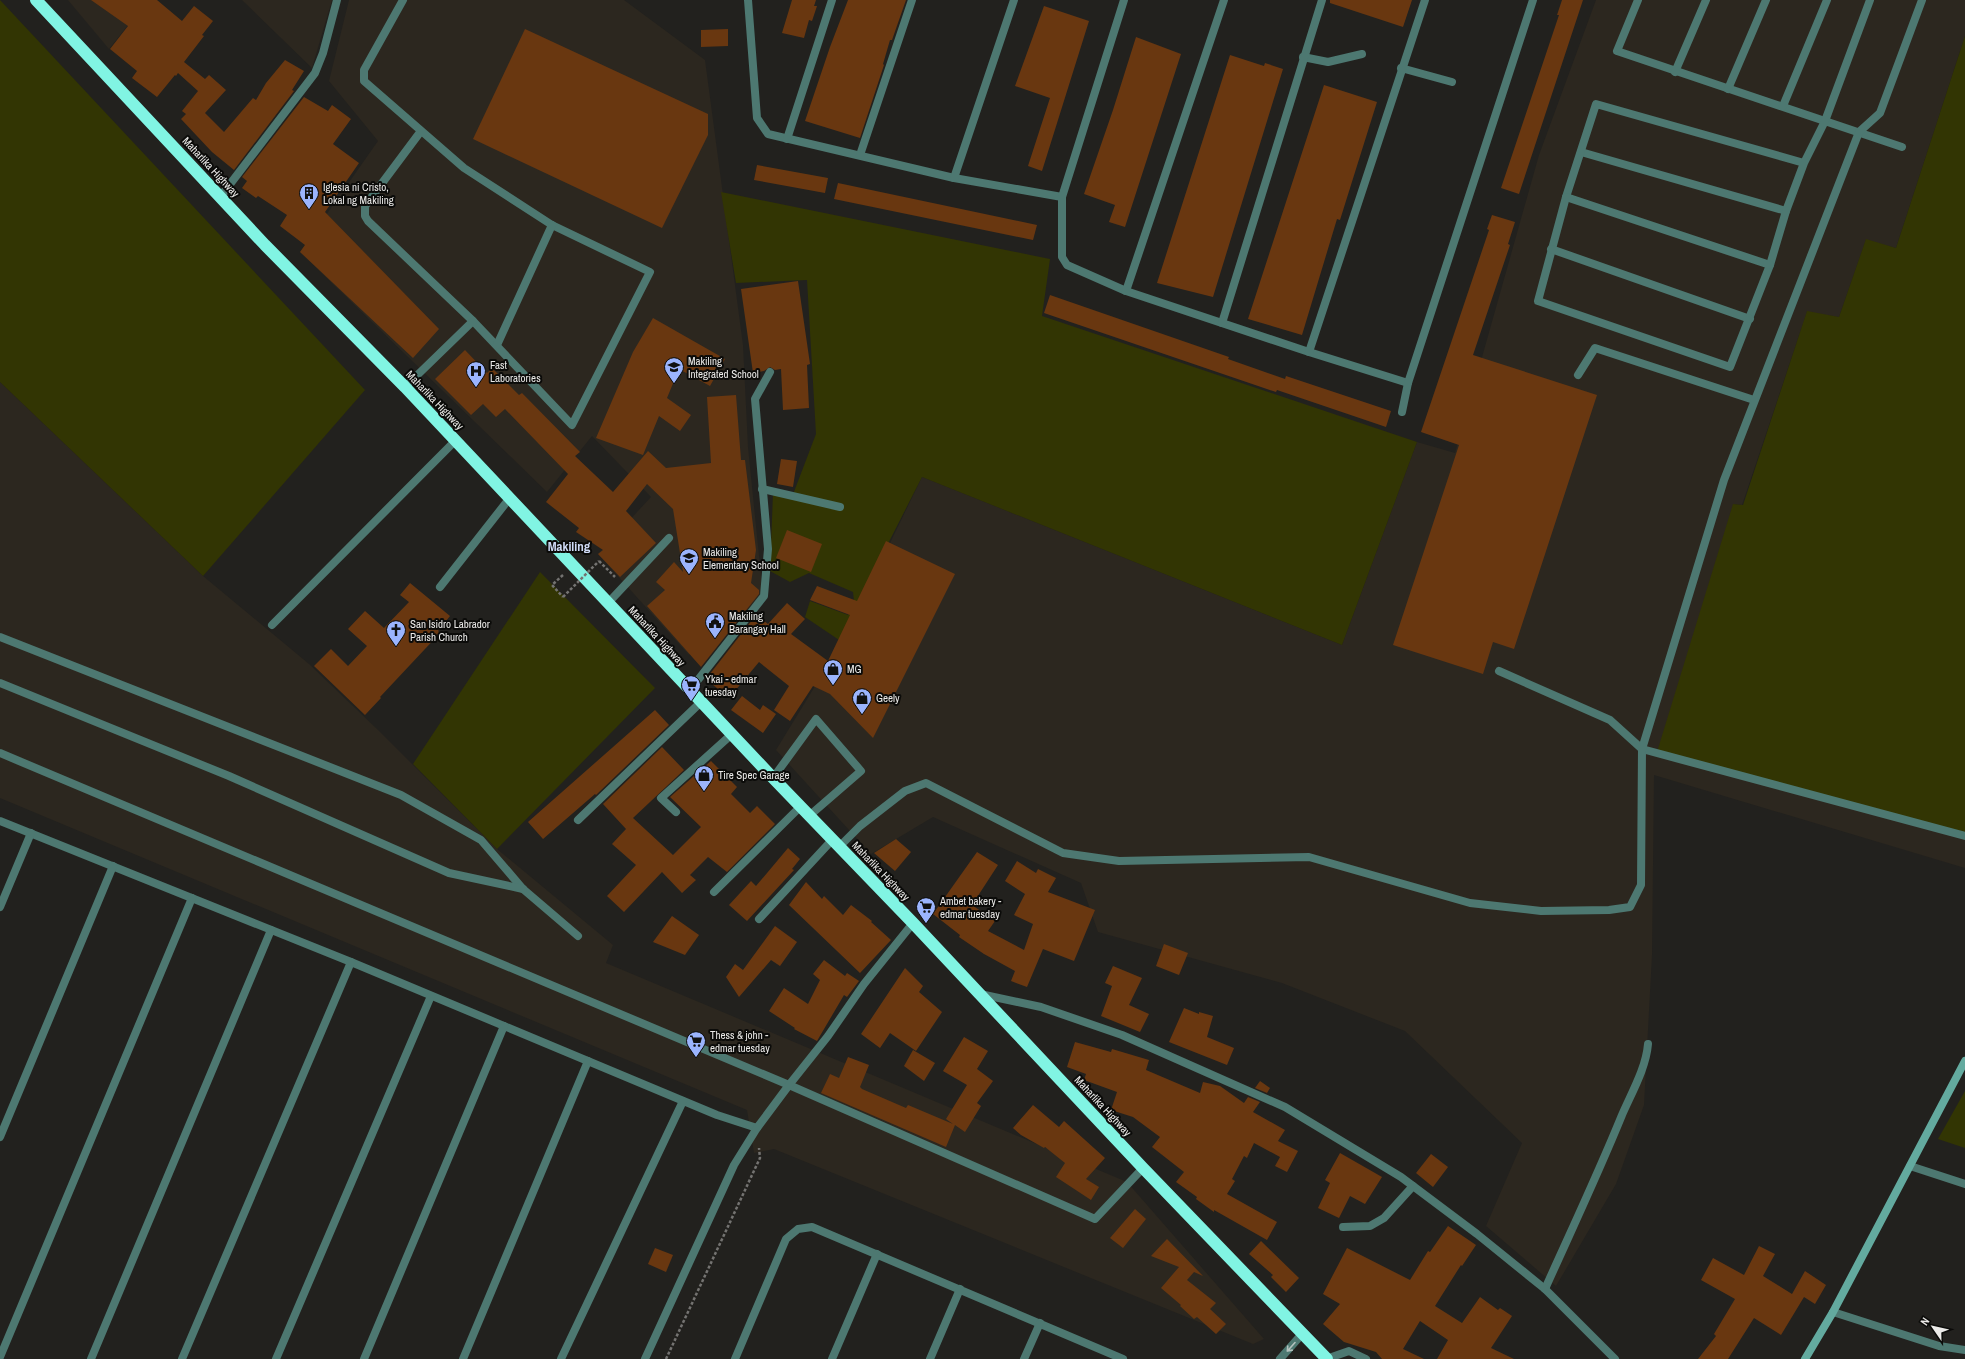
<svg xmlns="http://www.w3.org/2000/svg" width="1965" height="1359" font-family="'Archivo Narrow',sans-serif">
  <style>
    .built { fill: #2c271f }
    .green { fill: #323503 }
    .building { fill: #693710 }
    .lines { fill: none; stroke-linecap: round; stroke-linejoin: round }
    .path { stroke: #747371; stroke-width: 2.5; stroke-dasharray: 3 2; stroke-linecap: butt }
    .lane { stroke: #4d7871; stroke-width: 8 }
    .street { stroke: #4d7871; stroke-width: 8 }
    .secondary { stroke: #63aa9f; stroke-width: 8 }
    .highway { stroke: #81f4e3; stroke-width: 12 }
    .path-bridge { stroke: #747371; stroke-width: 2.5; stroke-dasharray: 3 2; stroke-linecap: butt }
    .oneway { stroke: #b4c2be }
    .labels { text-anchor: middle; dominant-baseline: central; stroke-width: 4; stroke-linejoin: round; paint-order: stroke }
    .street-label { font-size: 11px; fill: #ebeae8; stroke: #0b0b09 }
    .poi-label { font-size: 11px; fill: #ebeae8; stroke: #0b0b09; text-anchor: start }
    .quarter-label { font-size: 13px; font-weight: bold; fill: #cfdaf6; stroke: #0b0b09 }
  </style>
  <rect width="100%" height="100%" fill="#22211e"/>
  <!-- built -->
  <g class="built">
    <path d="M68,0H148L109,49Z"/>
    <path d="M242,0H332L312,68Z"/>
    <path d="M349,0H624L705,60L743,345L748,447L763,595L742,621L731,610L689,655L598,554L651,497L592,436L547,492L300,252L378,141L329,81Z"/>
    <path d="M1596,0H1965V36L1896,248L1866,240L1839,317L1807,312L1742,505L1734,504L1965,836V868L1654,775L1652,955L1644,1105L1616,1184L1556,1286L1486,1226L1522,1143L1405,1031L1282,983L1098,932L1081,883L933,817L871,854L776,750L842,642L922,477L1342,645L1417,442L1455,453L1539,155Z"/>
    <path d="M0,382L203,576L309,664L378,730L497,849L613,945L606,963L1127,1182L1264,1339L1253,1344L774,1149L754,1153L747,1110L0,798Z"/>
  </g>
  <!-- green -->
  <g class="green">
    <path d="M0,0L365,390L203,576L0,382Z"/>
    <path d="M1965,36V836L1657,752L1733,504L1743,505L1807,311L1839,317L1866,239L1896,248Z"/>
    <path d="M721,192L1050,259L1042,316L1417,442L1342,645L922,477L870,579L842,642L805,617L810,601L848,615L854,601L853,592L809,573L790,582L770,571L773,493L792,497L816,434L807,280L736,283Z"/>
    <path d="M540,572L655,688L497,849L413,764Z"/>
    <path d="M1965,1091V1148L1938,1139Z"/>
  </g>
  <!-- building -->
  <g class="building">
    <path d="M91,0H157L182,21L194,6L213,21L202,35L204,36L184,62L205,79L209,75L226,90L205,113L224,132L253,98L256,100L266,83L285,60L304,71L292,90L294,91L234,170L212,152L181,119L186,114L182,111L198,91L178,73L176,76L175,75L157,97L132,78L137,71L110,49L128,26Z"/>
    <path d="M792,0H816L814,6H817L812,21L809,20L804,38L782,33Z"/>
    <path d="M848,0H906L892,40H890L883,64L884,65L860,138L805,121L830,47Z"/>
    <path d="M1330,0H1412L1403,27L1330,3Z"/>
    <path d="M1562,0H1583L1519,194L1501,188L1559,15H1557Z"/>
    <path d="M1044,6L1089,21L1042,171L1028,166L1050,98L1015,86Z"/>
    <path d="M525,29L708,114V135L662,228L473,139Z"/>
    <path d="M728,29V46L701,47V30Z"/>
    <path d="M1136,37L1181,54L1125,227L1109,222L1115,205L1084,194L1113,110Z"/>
    <path d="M1230,55L1264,66L1265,63L1283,69L1213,297L1157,283Z"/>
    <path d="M1324,85L1377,102L1340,220L1337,219L1302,335L1248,319Z"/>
    <path d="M304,97L328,111L332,105L351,119L333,144L359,163L325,212L439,329L413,358L300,252L305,245L280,226L287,215L258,196L256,198L242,188L247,181L242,177Z"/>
    <path d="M757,165L828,178L825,193L754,180Z"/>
    <path d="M838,183L1037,225L1033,240L834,199Z"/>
    <path d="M1492,215L1515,222L1508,244L1510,245L1473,355L1597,395L1514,649L1493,642L1483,674L1393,645L1459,445L1421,432L1489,230L1487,229Z"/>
    <path d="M798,281L810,364L807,365L809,408L783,410L781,369L775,370L770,367L764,371L753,373L741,289Z"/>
    <path d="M1050,295L1229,357L1228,359L1285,379L1286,376L1391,411L1386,427L1277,390L1276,392L1044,313Z"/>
    <path d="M653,318L725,359L710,386L679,369L667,398L691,415L680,431L659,416L643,455L596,438L633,352Z"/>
    <path d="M465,350L487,373L492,368L519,395L522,393L580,452L575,456L613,492L648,451L666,468L711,463L707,397L736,395L741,460H745L756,550L751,583L759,590V594L701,667L647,606L665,590L656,582L674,562L683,572L673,509L647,484L626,511L656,543L620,577L598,554L603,550L576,532L579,528L546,502L568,474L505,409L496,417L483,404L471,415L435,379Z"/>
    <path d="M781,459L797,461L793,487L777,484Z"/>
    <path d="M787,530L822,544L811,572L776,558Z"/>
    <path d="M886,541L955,574L873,738L830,694L813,686L790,721L774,710L789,686L759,662L729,698L706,679L756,615L768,624L787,603L805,619L791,634L828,661L850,615L810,600L817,586L857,601Z"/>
    <path d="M410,583L450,616L438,631L440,633L380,697L381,698L365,715L314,666L331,649L348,666L367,646L348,629L365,611L384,628L409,602L400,595Z"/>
    <path d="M742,696L760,710L763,705L776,714L763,733L731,710Z"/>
    <path d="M655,710L669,725L596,795L595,794L543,839L528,822Z"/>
    <path d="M662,747L684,770L633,818L673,855L701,827L670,797L711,761L737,787L731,794L750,813L757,806L775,824L727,872L708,857L690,875L696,880L682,893L662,872L624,912L607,896L636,865L612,844L626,829L603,804Z"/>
    <path d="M896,839L911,852L895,871L874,853Z"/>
    <path d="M788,848L800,859L792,869L794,870L747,921L729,905L751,881L756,886Z"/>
    <path d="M977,852L998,865L972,905L995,921L988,931L1024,950L1033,924L1014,915L1025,894L1005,881L1017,861L1036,873L1038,869L1056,878L1048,892L1095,910L1074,961L1043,949L1027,987L1011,981L1015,971L984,954L959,937L960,935L933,914Z"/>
    <path d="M806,882L822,899L824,896L843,915L851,905L872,921L871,922L891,940L860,973L789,905Z"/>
    <path d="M672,916L699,935L685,955L653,942Z"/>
    <path d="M775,926L797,942L780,966L771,960L739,997L726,977L735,964L743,970Z"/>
    <path d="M1164,944L1188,953L1179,975L1156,966Z"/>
    <path d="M824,960L845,976L847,973L859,981L847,997L844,995L817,1041L794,1029L795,1028L769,1011L784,988L808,1004L820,980L813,974Z"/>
    <path d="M1113,966L1142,978L1129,1005L1149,1014L1140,1032L1101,1016L1112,986L1105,983Z"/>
    <path d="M905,968L923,986L919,992L942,1012L916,1051L890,1033L880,1048L861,1034Z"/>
    <path d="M1184,1008L1199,1014V1012L1213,1016L1207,1037L1234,1048L1227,1065L1169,1042Z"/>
    <path d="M964,1037L988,1051L977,1069L993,1081L977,1103L981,1106L965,1132L955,1125L946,1147L821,1093L830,1074L839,1078L848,1057L869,1065L860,1087L862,1089L906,1108L908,1105L953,1124L946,1119L967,1085L943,1071Z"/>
    <path d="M1075,1042L1111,1052L1112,1049L1149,1060L1146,1070L1200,1093L1203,1082L1220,1086L1244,1103L1248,1097L1260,1102L1253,1112L1285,1130L1278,1141L1298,1151L1287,1172L1275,1166L1280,1157L1254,1143L1247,1158L1244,1156L1232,1179L1235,1181L1227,1194L1277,1222L1267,1240L1214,1210V1212L1196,1199L1197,1197L1176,1182L1184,1172L1152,1147L1160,1137L1133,1117L1111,1110L1117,1092L1084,1080L1086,1074L1067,1067Z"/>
    <path d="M913,1050L935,1063L924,1081L904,1066Z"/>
    <path d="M1260,1081L1270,1088L1267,1093L1255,1088Z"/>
    <path d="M1033,1105L1059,1127L1064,1121L1105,1158L1086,1179L1099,1187L1091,1200L1056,1177L1065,1163L1045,1147L1044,1148L1021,1135L1013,1128Z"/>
    <path d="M1340,1153L1382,1177L1365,1204L1350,1196L1339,1218L1318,1208L1330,1183L1325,1180Z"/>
    <path d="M1431,1154L1448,1167L1433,1187L1416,1173Z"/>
    <path d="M1135,1209L1146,1219L1123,1248L1110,1238Z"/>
    <path d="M1448,1226L1476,1245L1462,1266L1461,1265L1435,1306L1462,1323L1480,1297L1498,1310L1500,1308L1512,1316L1491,1348L1514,1359H1437L1448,1340L1420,1321L1403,1349L1424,1359H1382L1376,1352L1344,1342L1323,1324L1340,1304L1323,1294L1347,1248L1410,1280L1428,1251L1430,1252Z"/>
    <path d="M1167,1239L1203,1276L1194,1272L1187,1280L1216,1303L1210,1309L1226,1324L1216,1334L1197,1317L1194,1319L1180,1306L1181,1305L1161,1288L1179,1267L1151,1256Z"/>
    <path d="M1261,1241L1299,1278L1286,1292L1271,1277L1273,1275L1249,1254Z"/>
    <path d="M1759,1246L1775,1254L1763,1276L1792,1294L1805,1271L1826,1285L1815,1304L1804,1297L1781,1335L1754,1318L1728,1359H1698L1716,1336L1714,1334L1735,1299L1701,1280L1713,1258L1744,1275Z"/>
    <path d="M655,1248L673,1255L666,1272L648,1264Z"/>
  </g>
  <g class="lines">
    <!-- path -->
    <g class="path">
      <path d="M599,561L615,577"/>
      <path d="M563,575L552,585L563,597"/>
      <path d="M666,1359L760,1158L759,1148"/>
    </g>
    <!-- lane -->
    <g class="lane">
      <path d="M403,0L364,70V81L464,168L552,225L650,272L572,425L473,321L368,221L365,216V206L421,131"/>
      <path d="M1638,0L1617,51L1902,147"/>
      <path d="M1303,57L1328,62L1362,54"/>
      <path d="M1401,68L1452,82"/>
      <path d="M1675,72L1706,0"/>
      <path d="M1728,89L1766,0"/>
      <path d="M1783,106L1827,0"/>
      <path d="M1581,152L1786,211"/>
      <path d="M1804,163L1596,104L1566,197L1538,301L1730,367L1770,265L1786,211L1804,163L1825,121L1870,0"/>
      <path d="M1566,197L1770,265"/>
      <path d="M1551,249L1750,319"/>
      <path d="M497,345L552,225"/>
      <path d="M1578,375L1595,348L1754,400"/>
      <path d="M405,387L473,321"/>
      <path d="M762,489L840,507"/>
      <path d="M440,587L509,499"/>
      <path d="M608,603L669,538"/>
      <path d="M272,625L455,441"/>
      <path d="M0,637L401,795L481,840L523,889L578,936"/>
      <path d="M1499,671L1610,720L1642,749L1965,836"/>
      <path d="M0,683L229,776L449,873L523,889"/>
      <path d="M690,690L764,596L768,549L755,399L770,372"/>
      <path d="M773,778L816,719L861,771L809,816"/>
      <path d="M676,812L661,798L732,734"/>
      <path d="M839,847L860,826L905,791L926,783L1063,853L1119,861L1309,857L1470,903L1541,911L1609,910L1630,907L1641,885L1642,749L1724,480L1859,132L1880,113L1922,0"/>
      <path d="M714,892L801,806"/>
      <path d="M759,919L833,839"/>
      <path d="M1343,1227L1370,1226L1384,1218L1413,1186"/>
      <path d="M1545,1289C1571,1231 1598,1174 1622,1115C1632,1092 1646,1068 1648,1044"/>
    </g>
    <!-- street -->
    <g class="street">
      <path d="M748,0L757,118L768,134L954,178L1062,197"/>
      <path d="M1124,0L1062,197V257L1067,265L1126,291L1309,352L1408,383"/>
      <path d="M787,139L832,0"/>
      <path d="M860,155L912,0"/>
      <path d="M954,178L1014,0"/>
      <path d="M221,196L315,73L323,53L337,0"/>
      <path d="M1126,291L1224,0"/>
      <path d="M1222,323L1322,0"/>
      <path d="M1309,352L1425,0"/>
      <path d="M1402,412L1408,383L1533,0"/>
      <path d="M0,753L789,1085L1095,1219L1143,1168"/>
      <path d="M578,820L701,702"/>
      <path d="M0,821L351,962L717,1115L757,1128"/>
      <path d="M0,907L31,833"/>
      <path d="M980,994L1041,1007L1122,1035L1285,1107L1401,1177L1477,1234L1545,1289L1615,1359"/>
      <path d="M0,1137L113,866"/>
      <path d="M1910,1166L1965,1184"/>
      <path d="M1833,1312L1939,1346L1965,1350"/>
      <path d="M0,1357L192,898"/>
      <path d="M91,1359L271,930"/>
      <path d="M182,1359L351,962"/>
      <path d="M276,1359L431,996"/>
      <path d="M364,1359L504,1026"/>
      <path d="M463,1359L588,1061"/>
      <path d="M561,1359L683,1101"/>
      <path d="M645,1359L734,1165L757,1128L789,1085L828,1036L864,984L913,923"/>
      <path d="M735,1359L786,1239L798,1229L812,1227L1123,1359"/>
      <path d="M832,1359L877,1254"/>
      <path d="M930,1359L960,1289"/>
      <path d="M1024,1359L1040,1323"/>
      <path d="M1280,1359L1302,1334"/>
      <path d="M1326,1359L1349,1351L1366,1359"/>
    </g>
    <!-- secondary -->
    <path class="secondary" d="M1805,1359L1833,1312L1965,1061"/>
    <!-- highway -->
    <path class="highway" d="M36,0L265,245L405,387L773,778L913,923L1143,1168L1327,1359"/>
    <!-- path-bridge -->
    <path class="path-bridge" d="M563,597L599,561"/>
  </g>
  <!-- one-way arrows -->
  <defs><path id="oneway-shaft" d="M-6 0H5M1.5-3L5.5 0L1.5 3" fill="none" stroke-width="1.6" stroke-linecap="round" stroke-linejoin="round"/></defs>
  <use class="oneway" href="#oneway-shaft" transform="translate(1291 1347) rotate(132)"/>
  <!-- icons -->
  <defs>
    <g id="building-pin" transform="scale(1)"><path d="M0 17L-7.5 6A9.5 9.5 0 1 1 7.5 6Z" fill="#9bb4fd" stroke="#0b0b09"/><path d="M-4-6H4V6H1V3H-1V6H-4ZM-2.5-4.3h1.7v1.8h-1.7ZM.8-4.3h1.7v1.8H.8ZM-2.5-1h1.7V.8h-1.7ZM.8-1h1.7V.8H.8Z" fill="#111"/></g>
    <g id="school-pin" transform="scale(1)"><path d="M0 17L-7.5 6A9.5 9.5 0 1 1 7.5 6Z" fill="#9bb4fd" stroke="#0b0b09"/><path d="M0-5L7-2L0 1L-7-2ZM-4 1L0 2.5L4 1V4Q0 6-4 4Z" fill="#111"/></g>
    <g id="hospital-pin" transform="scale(1)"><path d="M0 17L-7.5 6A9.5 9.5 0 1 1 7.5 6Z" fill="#9bb4fd" stroke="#0b0b09"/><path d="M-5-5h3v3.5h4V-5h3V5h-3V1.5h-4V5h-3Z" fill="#111"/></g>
    <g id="civic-pin" transform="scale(1)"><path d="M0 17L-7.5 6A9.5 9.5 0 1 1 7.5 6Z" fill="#9bb4fd" stroke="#0b0b09"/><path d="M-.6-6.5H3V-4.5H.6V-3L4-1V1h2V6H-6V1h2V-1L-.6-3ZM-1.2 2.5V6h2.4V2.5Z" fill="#111"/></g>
    <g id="church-pin" transform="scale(1)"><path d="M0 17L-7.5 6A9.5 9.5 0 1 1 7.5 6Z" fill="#9bb4fd" stroke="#0b0b09"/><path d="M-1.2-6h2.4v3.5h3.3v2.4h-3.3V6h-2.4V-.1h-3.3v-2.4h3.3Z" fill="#111"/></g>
    <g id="shop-pin" transform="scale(1)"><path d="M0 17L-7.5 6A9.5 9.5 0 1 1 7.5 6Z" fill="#9bb4fd" stroke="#0b0b09"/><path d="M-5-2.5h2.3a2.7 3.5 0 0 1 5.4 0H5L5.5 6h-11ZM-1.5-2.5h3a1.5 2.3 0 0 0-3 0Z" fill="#111"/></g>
    <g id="supermarket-pin" transform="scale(1)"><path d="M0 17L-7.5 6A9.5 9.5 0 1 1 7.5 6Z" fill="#9bb4fd" stroke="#0b0b09"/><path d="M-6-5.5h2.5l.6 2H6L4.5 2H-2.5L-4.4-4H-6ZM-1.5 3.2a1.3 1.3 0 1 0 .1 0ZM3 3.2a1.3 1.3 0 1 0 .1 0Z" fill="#111"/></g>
  </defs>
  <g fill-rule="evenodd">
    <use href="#building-pin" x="309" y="193"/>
    <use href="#school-pin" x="674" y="367"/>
    <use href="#hospital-pin" x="476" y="371"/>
    <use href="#school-pin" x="689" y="558"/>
    <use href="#civic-pin" x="715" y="622"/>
    <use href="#church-pin" x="396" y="630"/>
    <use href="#shop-pin" x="833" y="669"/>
    <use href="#supermarket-pin" x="691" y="685"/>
    <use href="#shop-pin" x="862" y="698"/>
    <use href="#shop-pin" x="704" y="775"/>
    <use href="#supermarket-pin" x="926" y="907"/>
    <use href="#supermarket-pin" x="696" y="1041"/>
  </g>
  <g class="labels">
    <!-- street labels -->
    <g class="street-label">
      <text transform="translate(211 167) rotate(47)">Maharlika Highway</text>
      <text transform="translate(435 400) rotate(46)">Maharlika Highway</text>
      <text transform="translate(657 636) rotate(47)">Maharlika Highway</text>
      <text transform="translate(881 871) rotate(46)">Maharlika Highway</text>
      <text transform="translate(1103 1106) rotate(47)">Maharlika Highway</text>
    </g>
    <!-- poi labels -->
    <g class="poi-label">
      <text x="323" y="187">Iglesia ni Cristo,<tspan x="323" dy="13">Lokal ng Makiling</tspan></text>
      <text x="688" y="361">Makiling<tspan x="688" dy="13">Integrated School</tspan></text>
      <text x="490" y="365">Fast<tspan x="490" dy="13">Laboratories</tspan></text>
      <text x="703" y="552">Makiling<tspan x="703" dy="13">Elementary School</tspan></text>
      <text x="729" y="616">Makiling<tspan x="729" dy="13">Barangay Hall</tspan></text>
      <text x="410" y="624">San Isidro Labrador<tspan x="410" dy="13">Parish Church</tspan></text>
      <text x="847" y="669">MG</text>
      <text x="705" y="679">Ykai - edmar<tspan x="705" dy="13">tuesday</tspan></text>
      <text x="876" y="698">Geely</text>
      <text x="718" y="775">Tire Spec Garage</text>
      <text x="940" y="901">Ambet bakery -<tspan x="940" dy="13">edmar tuesday</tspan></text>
      <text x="710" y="1035">Thess &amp; john -<tspan x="710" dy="13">edmar tuesday</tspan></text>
    </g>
    <!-- quarter labels -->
    <g class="quarter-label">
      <text x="569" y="546">Makiling</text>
    </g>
  </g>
  <!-- north arrow -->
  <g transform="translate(1933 1327) rotate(304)" stroke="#0b0b09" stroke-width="3" paint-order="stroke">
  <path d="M0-3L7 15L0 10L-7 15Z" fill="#ebeae8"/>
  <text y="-6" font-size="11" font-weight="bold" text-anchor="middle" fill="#ebeae8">N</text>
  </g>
</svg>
